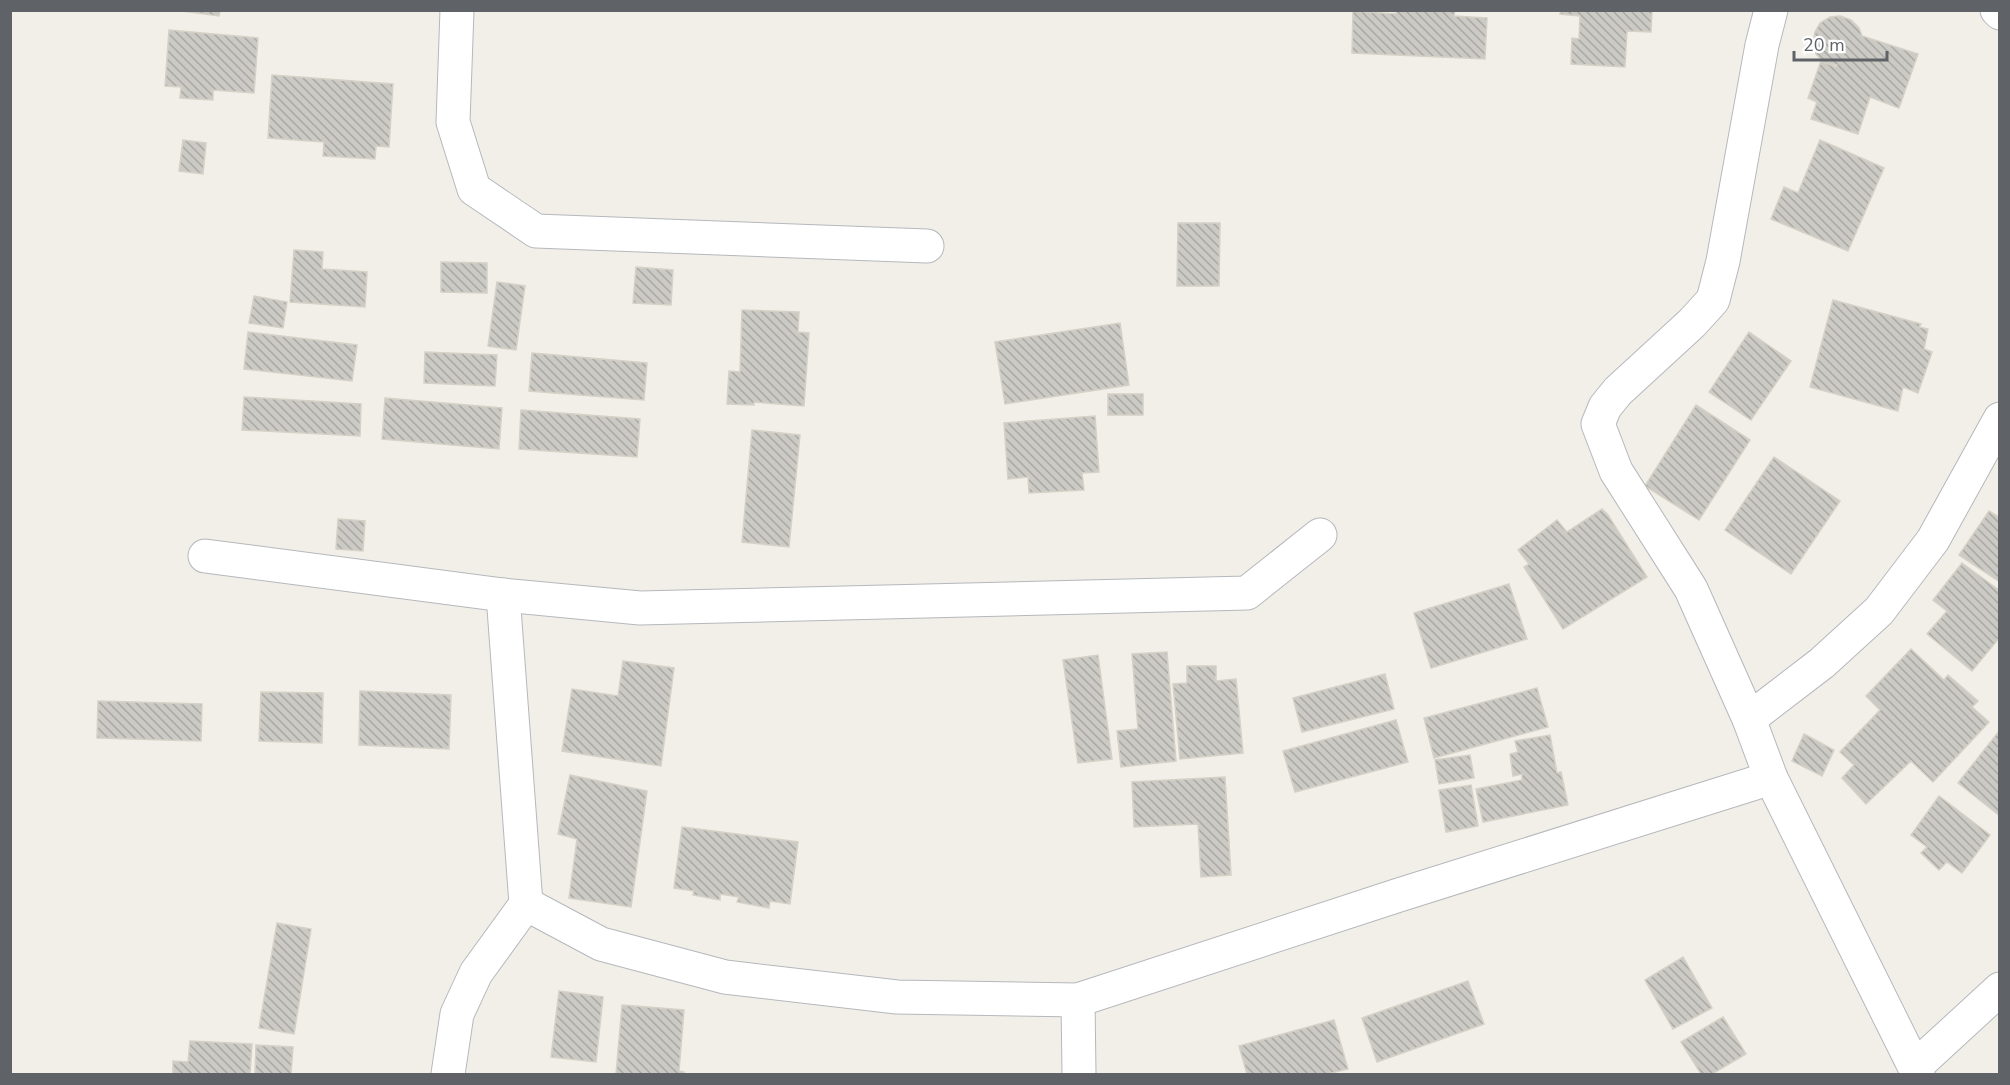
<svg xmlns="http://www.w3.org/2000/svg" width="2010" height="1085" font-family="'Nunito Sans',sans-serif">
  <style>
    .building { fill: url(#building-back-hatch); stroke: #d6d1c6; stroke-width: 1.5 }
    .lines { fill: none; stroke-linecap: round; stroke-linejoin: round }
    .minor-casing { stroke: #b5b8bc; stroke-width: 35 }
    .minor { stroke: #fff; stroke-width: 33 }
  </style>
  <defs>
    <pattern id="building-back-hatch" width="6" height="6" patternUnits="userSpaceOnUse" patternTransform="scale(1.5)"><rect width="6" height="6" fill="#cccac5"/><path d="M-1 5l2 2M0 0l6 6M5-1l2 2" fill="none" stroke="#a9a8a4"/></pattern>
  </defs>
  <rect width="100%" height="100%" fill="#f1efe8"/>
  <!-- building -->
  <g class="building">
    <path d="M175,10H220L219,16Z"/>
    <path d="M1397,10H1455L1454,16L1487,18L1485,59L1352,53L1353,11L1396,14Z"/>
    <path d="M1561,10H1652L1651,32L1627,31L1625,67L1571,64L1572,38L1579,39L1580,16L1560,14Z"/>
    <path d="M1840,16L1851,20L1859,28L1862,36L1918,54L1899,108L1870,97L1858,134L1811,119L1817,102L1808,98L1821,61L1836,67L1837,65L1824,62L1816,54L1813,43L1815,32L1820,23L1830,17Z"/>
    <path d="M169,30L258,38L254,93L213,90V100L180,98L181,87L165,86Z"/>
    <path d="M272,75L393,84L389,147L376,146L375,159L323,156L324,142L268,138Z"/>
    <path d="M183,140L206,143L203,174L179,171Z"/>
    <path d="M1820,140L1884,168L1848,251L1771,219L1784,187L1798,193Z"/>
    <path d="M1178,223H1220L1219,286H1177Z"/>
    <path d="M294,250L323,252L322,269L367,272L365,307L290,302Z"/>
    <path d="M441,262L487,263V293L441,292Z"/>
    <path d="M636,267L673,270L671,305L633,303Z"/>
    <path d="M497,282L525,286L516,350L488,346Z"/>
    <path d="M254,296L287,302L283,328L249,323Z"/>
    <path d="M1833,300L1921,324L1919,327L1928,329L1924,349L1932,352L1918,393L1903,387L1898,411L1810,387Z"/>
    <path d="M742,310L799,312L798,332L809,333L804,406L754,402V405L727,404L729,371L740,372Z"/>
    <path d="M1120,323L1129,385L1005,404L995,342Z"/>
    <path d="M248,332L357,345L352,381L244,369Z"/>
    <path d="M1749,332L1791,361L1751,420L1709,392Z"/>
    <path d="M425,352L497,355L495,386L424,383Z"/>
    <path d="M532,353L647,363L644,400L529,391Z"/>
    <rect x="1108" y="394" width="35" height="21"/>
    <path d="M244,397L361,404L360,436L242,430Z"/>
    <path d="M385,398L502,408L499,449L382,439Z"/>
    <path d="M1696,405L1750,440L1699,520L1645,486Z"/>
    <path d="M521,410L640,419L637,457L519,449Z"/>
    <path d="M1095,416L1099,472L1082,473L1084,490L1029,493L1028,477L1008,479L1004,423Z"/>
    <path d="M752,430L800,435L789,547L742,542Z"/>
    <path d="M1774,457L1840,501L1791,574L1725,530Z"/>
    <path d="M1602,509L1608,515L1647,577L1563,629L1524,567L1529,564L1518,550L1557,520L1567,532Z"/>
    <path d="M1989,511L2000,518V582L1959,555Z"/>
    <path d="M338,519L365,521L363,551L336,549Z"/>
    <path d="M1962,563L2000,591V637L1972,671L1927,634L1947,611L1933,600Z"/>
    <path d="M1509,584L1527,639L1431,668L1414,613Z"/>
    <path d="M1911,649L1944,680L1948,675L1978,701L1972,707L1989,722L1933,782L1911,761L1866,804L1842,778L1854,765L1840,752L1880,710L1866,696Z"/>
    <path d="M1167,652L1176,761L1121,767L1117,731L1138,729L1132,654Z"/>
    <path d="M1098,655L1112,759L1078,763L1063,660Z"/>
    <path d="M623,661L674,668L661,766L562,751L572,689L618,696Z"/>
    <path d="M1187,666H1216V681L1236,679L1243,753L1180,759L1173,684L1187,683Z"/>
    <path d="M1385,674L1394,709L1302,732L1293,698Z"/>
    <path d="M1537,688L1548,727L1434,758L1424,718Z"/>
    <path d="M360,691L451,695L449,749L359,745Z"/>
    <path d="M261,692L323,693L322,743L259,741Z"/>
    <path d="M98,701L202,704L201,741L97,738Z"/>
    <path d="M1396,720L1408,762L1295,792L1283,751Z"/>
    <path d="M2000,730V816L1958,783Z"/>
    <path d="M1804,734L1834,750L1822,776L1792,761Z"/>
    <path d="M1550,735L1557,773L1561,772L1568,805L1483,822L1476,789L1522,780V774L1513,776L1510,754L1518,752L1515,741Z"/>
    <path d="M1470,755L1474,778L1439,784L1435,760Z"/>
    <path d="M570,775L647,791L631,907L569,898L577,839L558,834Z"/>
    <path d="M1225,777L1231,875L1201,877L1198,824L1134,827L1132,782Z"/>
    <path d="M1471,785L1478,826L1446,832L1439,790Z"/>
    <path d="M1939,796L1990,835L1962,873L1947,862L1939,870L1921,853L1927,847L1911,835Z"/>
    <path d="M682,827L798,842L790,904L770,901L769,908L737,902L739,897L720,894V900L693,895L694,891L674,888Z"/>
    <path d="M277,923L311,929L294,1034L259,1028Z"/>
    <path d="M1683,957L1712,1008L1673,1029L1645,980Z"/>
    <path d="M1468,981L1484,1024L1377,1062L1362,1018Z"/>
    <path d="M559,991L603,997L596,1062L551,1057Z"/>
    <path d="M622,1005L684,1010L679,1071L684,1072V1074H616Z"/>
    <path d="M1723,1017L1746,1054L1712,1074H1701L1681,1042Z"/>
    <path d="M1334,1020L1348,1069L1327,1074H1247L1239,1046Z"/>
    <path d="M190,1041L252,1044L250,1074H173V1061L188,1062Z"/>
    <path d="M256,1045L293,1047L291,1074H255Z"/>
  </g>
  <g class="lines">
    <!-- minor casing -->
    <g class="minor-casing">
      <g id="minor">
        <path d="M457,10L453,122L474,189L536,231L927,246"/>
        <path d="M1771,10L1762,45L1723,261L1713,300L1692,323L1618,391L1605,407L1598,424L1616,471L1691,589L1749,719L1771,778L1918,1074"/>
        <path d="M1997,10L2000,13"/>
        <path d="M205,556L503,595L640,608L1247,593L1320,535"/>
        <path d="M1749,719L1822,663L1879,611L1933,540L2000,419"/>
        <path d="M526,904L601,944L725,977L897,997L1078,1000L1399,895L1771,778"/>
        <path d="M1078,1000L1079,1074"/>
        <path d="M1915,1067L2000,989"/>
        <path d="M448,1074L457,1014L476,973L526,904L503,595"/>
      </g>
    </g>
    <!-- minor -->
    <use href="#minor" class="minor"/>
  </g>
  <!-- border -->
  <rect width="2010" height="1085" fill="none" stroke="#5f6368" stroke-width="24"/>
  <!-- scale -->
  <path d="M1794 51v9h93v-9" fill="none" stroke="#5f6368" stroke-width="3"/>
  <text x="1803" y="51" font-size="18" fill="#5f6368" stroke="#ffffff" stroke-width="4.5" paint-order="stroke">20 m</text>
</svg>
